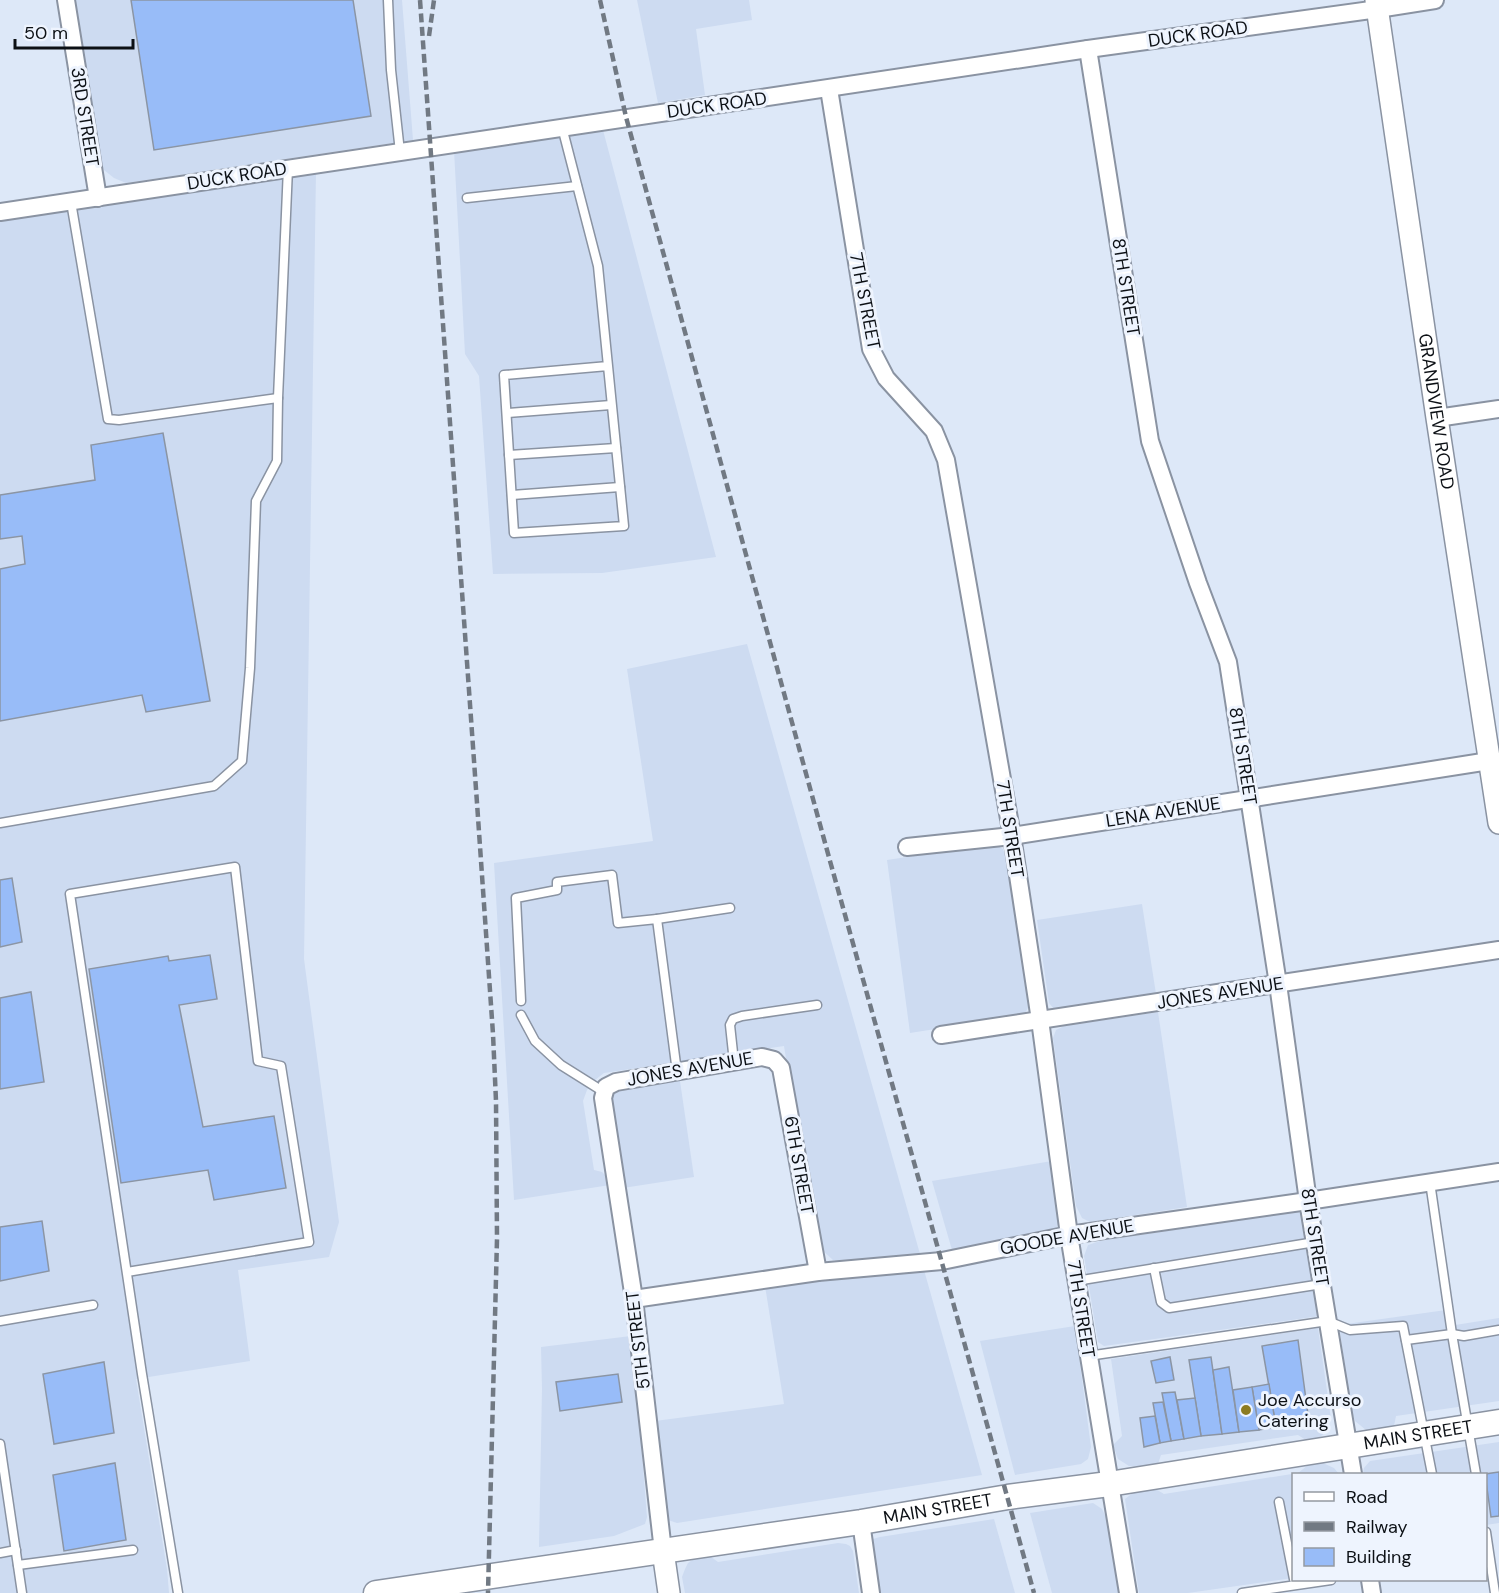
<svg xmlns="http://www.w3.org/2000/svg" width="1499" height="1593" font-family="'DM Sans',sans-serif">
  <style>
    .built { fill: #cddbf1 }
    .building { fill: #98bcf8; stroke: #8b95a4; stroke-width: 1.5 }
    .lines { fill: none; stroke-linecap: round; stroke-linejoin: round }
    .service-casing { stroke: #8a93a2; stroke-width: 11 }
    .minor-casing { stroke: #8a93a2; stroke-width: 20 }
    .tertiary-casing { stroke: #8a93a2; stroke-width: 24 }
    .secondary-casing { stroke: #8a93a2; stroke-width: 27 }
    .service { stroke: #fff; stroke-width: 8 }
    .minor { stroke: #fff; stroke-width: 16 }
    .tertiary { stroke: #fff; stroke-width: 21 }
    .secondary { stroke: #fff; stroke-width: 24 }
    .rail { stroke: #717983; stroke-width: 4.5; stroke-dasharray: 9 4.5; stroke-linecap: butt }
    .poi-dot { fill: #8c7b21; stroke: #eef4fe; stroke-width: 2 }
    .labels { text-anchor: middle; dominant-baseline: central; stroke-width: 6; stroke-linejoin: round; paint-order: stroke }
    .street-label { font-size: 18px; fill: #0c1015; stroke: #eef4fe }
    .poi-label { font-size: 18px; fill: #0c1015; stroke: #eef4fe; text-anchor: start }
  </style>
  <rect width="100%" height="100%" fill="#dde8f8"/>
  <!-- built -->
  <g class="built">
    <path d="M73,0H402L413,140L126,183L114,178L104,170L100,163Z"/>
    <path d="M637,0H749L752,20L696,29L705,95L658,103Z"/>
    <path d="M603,130L716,557L602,573L493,574L479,376L465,354L454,150Z"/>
    <path d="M316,171L304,959L339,1222L329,1257L238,1270L250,1361L136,1379L167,1569L169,1593H0V218Z"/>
    <path d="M747,644L920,1254L842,1261L833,1260L820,1248L813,1230L784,1046L604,1073L595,1080L587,1090L583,1101L594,1170L602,1172L607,1177L610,1185L514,1200L494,863L653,841L627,669Z"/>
    <path d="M994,844L1003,849L1006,857L1029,1006L1024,1015L910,1033L887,860Z"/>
    <path d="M1142,904L1156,994L1055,1010L1049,1003L1037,920Z"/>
    <path d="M1158,1012L1187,1207L1090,1222L1082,1218L1076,1206L1053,1038L1056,1030L1064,1026Z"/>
    <path d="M680,1081L694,1177L623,1188L610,1094L619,1088Z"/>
    <path d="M1052,1161L1059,1222L1055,1231L952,1250L932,1181Z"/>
    <path d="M1298,1211L1305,1218L1320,1316L1104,1346L1098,1342L1084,1256L1088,1245L1100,1241Z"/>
    <path d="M924,1270L982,1475L677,1523L668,1520L666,1514L655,1421L784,1404L765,1286L816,1279Z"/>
    <path d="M1446,1310L1449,1326L1499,1318V1401L1396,1416L1394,1426L1383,1430H1366L1355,1421L1351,1409L1339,1325Z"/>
    <path d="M1075,1326L1091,1447L1088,1459L1081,1464L1015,1475L980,1341Z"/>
    <path d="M1318,1328L1331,1419L1326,1432L1316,1440H1306L1298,1435L1161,1455L1158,1464L1149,1467L1129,1466L1118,1459L1113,1445L1122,1436L1111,1359Z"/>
    <path d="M631,1336L638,1404L647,1517L645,1524L614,1536L539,1547L542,1389L541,1347Z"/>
    <path d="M1499,1442V1523L1486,1525V1474H1363L1364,1468L1370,1461Z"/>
    <path d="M1323,1463L1334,1468L1339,1474H1294L1293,1578L1188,1593H1139L1125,1499L1138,1489L1152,1487L1164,1494L1298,1473L1307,1466Z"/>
    <path d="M1093,1503L1102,1509L1107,1519L1119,1593H1052L1030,1513Z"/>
    <path d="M994,1519L1015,1593H874L870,1542L873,1539L880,1537Z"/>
    <path d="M838,1543L846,1544L850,1546L853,1551L859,1593H685L682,1577L685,1569L688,1563L698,1556L707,1554L718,1562Z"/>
  </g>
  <!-- building -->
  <g class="building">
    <path d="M131,0H353L371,116L154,150Z"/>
    <path d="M163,433L210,701L146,712L142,695L0,721V569L25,564L22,536L0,539V495L95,480L91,445Z"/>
    <path d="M12,878L22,942L0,947V880Z"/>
    <path d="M210,955L217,999L179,1005L203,1127L274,1116L286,1188L214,1200L208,1170L121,1183L89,969L168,956L169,961Z"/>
    <path d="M31,992L44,1082L0,1089V998Z"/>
    <path d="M42,1221L49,1271L0,1281V1227Z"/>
    <path d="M1298,1340L1309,1422L1276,1427L1262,1346Z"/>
    <path d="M1170,1357L1174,1380L1156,1383L1151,1361Z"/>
    <path d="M1211,1357L1222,1434L1201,1436L1189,1360Z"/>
    <path d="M104,1362L114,1433L54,1444L43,1374Z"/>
    <path d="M1229,1367L1239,1432L1222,1434L1213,1370Z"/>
    <path d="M618,1374L622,1402L560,1411L556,1382Z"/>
    <path d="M1269,1384L1276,1427L1259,1430L1252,1387Z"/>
    <path d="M1252,1387L1259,1430L1239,1432L1233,1390Z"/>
    <path d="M1175,1392L1184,1439L1171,1441L1162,1393Z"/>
    <path d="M1195,1398L1201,1436L1184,1439L1177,1400Z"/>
    <path d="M1163,1402L1171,1441L1160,1443L1153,1403Z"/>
    <path d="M1155,1416L1160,1443L1144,1447L1140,1418Z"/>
    <path d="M115,1463L126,1540L64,1551L53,1475Z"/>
    <path d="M1499,1472V1516L1491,1517L1485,1474Z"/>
  </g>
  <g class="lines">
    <!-- service casing -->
    <g class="service-casing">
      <g id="service">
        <path d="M388,0L391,70L400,152"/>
        <path d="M562,127L598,266L624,526L514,533L504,375L608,366"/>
        <path d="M467,198L577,186"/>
        <path d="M71,202L108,419L119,420L278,398"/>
        <path d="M507,413L611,405"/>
        <path d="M509,455L616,448"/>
        <path d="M512,495L620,487"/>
        <path d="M0,823L214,786L242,761L250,668L256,501L277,461L278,398L288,168"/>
        <path d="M657,919L730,908"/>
        <path d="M521,1001L516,898L557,890V882L612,875L618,923L657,919L677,1072"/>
        <path d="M521,1015L535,1041L561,1065L604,1092"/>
        <path d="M734,1062L730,1025L733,1019L742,1016L817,1005"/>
        <path d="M1430,1182L1452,1334L1476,1474"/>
        <path d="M1154,1268L1161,1302L1169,1308L1322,1284"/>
        <path d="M127,1272L309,1242L281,1066L258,1061L235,867L70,894L142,1374L178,1593"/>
        <path d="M1076,1281L1315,1242"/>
        <path d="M0,1321L93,1305"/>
        <path d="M1406,1340L1452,1334L1464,1336L1499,1330"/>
        <path d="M1088,1356L1328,1321L1350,1330L1403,1326L1432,1474"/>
        <path d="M0,1444L22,1593"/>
        <path d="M1279,1502L1294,1579"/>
        <path d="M1486,1532L1495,1593"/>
        <path d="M0,1553L16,1550"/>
        <path d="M18,1565L133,1550"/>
        <path d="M1242,1593L1331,1580"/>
      </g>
    </g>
    <!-- minor casing -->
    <g class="minor-casing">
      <g id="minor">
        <path d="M66,0L98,198"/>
        <path d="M1088,49L1150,441L1198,583L1228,662L1278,984L1308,1201L1353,1474"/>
        <path d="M829,89L871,349L886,378L934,431L946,460L1012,836L1040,1020L1069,1235L1128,1593"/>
        <path d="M0,212L1088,49L1378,9L1435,0"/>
        <path d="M1437,418L1499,409"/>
        <path d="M907,847L1012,836L1489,761"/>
        <path d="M941,1035L1499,950"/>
        <path d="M634,1299L818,1272L942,1261L1069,1235L1308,1201L1499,1172"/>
        <path d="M861,1522L871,1593"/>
        <path d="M663,1551L634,1299L603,1098L606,1087L616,1082L762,1057L774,1060L781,1068L818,1272"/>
        <path d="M1370,1580L1372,1593"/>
      </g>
    </g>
    <!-- tertiary casing -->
    <g class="tertiary-casing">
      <g id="tertiary">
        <path id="s1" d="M1376,0L1437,418L1499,823"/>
        <path d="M663,1551L669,1593"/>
      </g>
    </g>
    <!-- secondary casing -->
    <g class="secondary-casing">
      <g id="secondary">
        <path id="s2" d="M376,1593L861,1522L1008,1497L1109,1484L1499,1422"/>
      </g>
    </g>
    <!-- service -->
    <use href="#service" class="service"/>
    <!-- minor -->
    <use href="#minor" class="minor"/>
    <!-- tertiary -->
    <use href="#tertiary" class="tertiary"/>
    <!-- secondary -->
    <use href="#secondary" class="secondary"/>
    <!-- rail -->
    <g class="rail">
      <path d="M420,0L477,803L493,1034L496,1101L497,1239L488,1593"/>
      <path d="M600,0L626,117L830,861L1034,1593"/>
      <path d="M429,36L434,0"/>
    </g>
  </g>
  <!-- markers -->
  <circle class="poi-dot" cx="1246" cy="1410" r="6"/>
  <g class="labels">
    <!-- street labels -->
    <g class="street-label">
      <text transform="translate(1198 34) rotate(-8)">DUCK ROAD</text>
      <text transform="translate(717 105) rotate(-8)">DUCK ROAD</text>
      <text transform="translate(85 117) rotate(81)">3RD STREET</text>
      <text transform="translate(237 176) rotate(-9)">DUCK ROAD</text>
      <text transform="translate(1126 287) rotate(81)">8TH STREET</text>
      <text transform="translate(865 301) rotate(79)">7TH STREET</text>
      <text stroke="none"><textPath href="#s1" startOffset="416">GRANDVIEW ROAD</textPath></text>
      <text transform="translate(1243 756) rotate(81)">8TH STREET</text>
      <text transform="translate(1163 812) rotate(-9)">LENA AVENUE</text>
      <text transform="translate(1010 829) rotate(81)">7TH STREET</text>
      <text transform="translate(1220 993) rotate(-9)">JONES AVENUE</text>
      <text transform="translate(690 1069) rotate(-10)">JONES AVENUE</text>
      <text transform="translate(799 1165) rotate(80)">6TH STREET</text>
      <text transform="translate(1067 1237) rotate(-10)">GOODE AVENUE</text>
      <text transform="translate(1315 1237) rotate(81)">8TH STREET</text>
      <text transform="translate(1081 1309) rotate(81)">7TH STREET</text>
      <text transform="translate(638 1340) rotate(-97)">5TH STREET</text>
      <text stroke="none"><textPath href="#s2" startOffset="1054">MAIN STREET</textPath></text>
      <text stroke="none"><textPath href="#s2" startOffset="568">MAIN STREET</textPath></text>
    </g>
    <!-- poi labels -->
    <g class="poi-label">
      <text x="1258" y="1400">Joe Accurso<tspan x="1258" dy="21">Catering</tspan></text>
    </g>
  </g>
  <!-- legend -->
  <rect x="1292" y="1473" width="195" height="108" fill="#eef4fe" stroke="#9499a1" stroke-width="1.5"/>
  <rect x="1304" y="1492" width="30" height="9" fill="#ffffff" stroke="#9499a1" stroke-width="1.5"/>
  <text x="1346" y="1503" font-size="18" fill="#0c1015">Road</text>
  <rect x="1304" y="1522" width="30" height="9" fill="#717983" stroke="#9499a1" stroke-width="1.5"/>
  <text x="1346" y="1533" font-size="18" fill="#0c1015">Railway</text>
  <rect x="1304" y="1548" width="30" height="18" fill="#98bcf8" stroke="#9499a1" stroke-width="1.5"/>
  <text x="1346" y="1563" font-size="18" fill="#0c1015">Building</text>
  <!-- scale -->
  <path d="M15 39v9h118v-9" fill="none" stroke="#0c1015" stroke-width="3"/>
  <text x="24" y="39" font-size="18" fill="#0c1015" stroke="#eef4fe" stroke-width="4.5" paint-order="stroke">50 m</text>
</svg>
